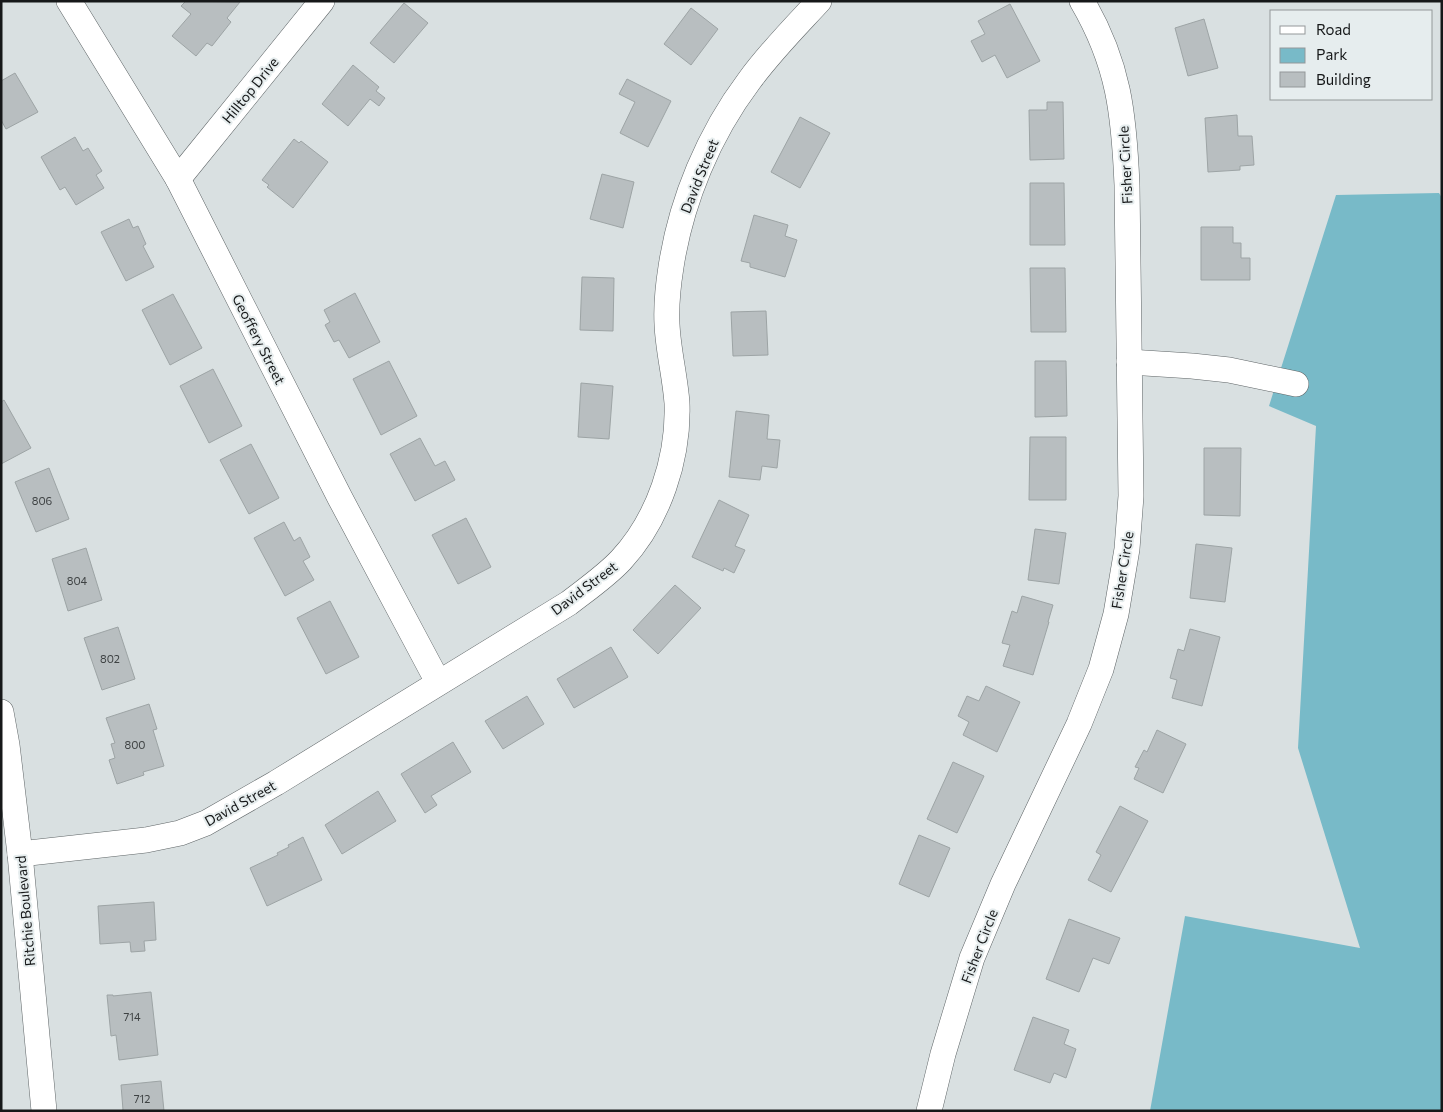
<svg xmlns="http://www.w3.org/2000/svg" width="1443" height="1112" font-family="Commissioner,sans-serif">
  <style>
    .green { fill: #78bac8 }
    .building { fill: #b8bec0; stroke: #9da4a5 }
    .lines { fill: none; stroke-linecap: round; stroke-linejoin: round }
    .street-casing { stroke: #5f6567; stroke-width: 26 }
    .street { stroke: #fff; stroke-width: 25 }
    .labels { text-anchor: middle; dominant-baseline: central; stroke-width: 4; stroke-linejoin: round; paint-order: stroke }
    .number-label { font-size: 11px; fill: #3e4243 }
    .street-label { font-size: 14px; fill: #161819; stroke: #e6edee }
  </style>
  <rect width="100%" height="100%" fill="#d9e0e1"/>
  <!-- green -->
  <path class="green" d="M1439,193L1442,198V1111H1150L1185,916L1360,948L1298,748L1316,426L1269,406L1336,195Z"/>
  <!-- building -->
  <g class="building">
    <path d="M186,1L240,2L227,18L231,22L212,46L207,43L196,56L172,36L191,14L181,6Z"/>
    <path d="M404,3L428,23L394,63L370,43Z"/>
    <path d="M1010,4L1040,61L1007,78L995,55L982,62L971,41L985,34L978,21Z"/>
    <path d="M691,8L718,29L691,65L664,44Z"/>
    <path d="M1204,19L1218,68L1188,76L1175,28Z"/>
    <path d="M353,65L379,87L376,91L385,98L379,106L370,99L348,126L322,104Z"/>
    <path d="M15,73L38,112L6,129L1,120V81Z"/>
    <path d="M627,79L671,101L648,147L620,133L635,102L619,94Z"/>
    <path d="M1047,102H1063L1064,159L1030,160L1029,110H1047Z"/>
    <path d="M1237,115L1238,136H1252L1254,165L1240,166V170L1208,172L1205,118Z"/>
    <path d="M800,117L830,133L800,188L771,172Z"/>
    <path d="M75,137L83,151L88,148L102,171L96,175L104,188L76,205L65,187L60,190L41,157Z"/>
    <path d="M294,139L299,143L301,141L328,162L293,208L267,187L269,185L262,180Z"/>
    <path d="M602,174L634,182L623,228L590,219Z"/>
    <path d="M1030,183H1064L1065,245H1030Z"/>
    <path d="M754,215L788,225L785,236L797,240L785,277L750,267V263L741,261Z"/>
    <path d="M129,219L133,228L138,226L146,244L143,246L154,267L126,281L101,232Z"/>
    <path d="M1201,227H1233V243H1241V258H1250V280H1201Z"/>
    <path d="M1030,268H1065L1066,332H1031Z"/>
    <path d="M582,277L614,278L613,331L580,330Z"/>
    <path d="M355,293L380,342L349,358L339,340L334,342L325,325L330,322L324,310Z"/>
    <path d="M173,294L202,348L170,365L142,310Z"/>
    <path d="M766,311L768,355L733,356L731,312Z"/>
    <path d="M389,361L417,416L381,435L353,379Z"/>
    <path d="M1035,361H1066L1067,416L1035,417Z"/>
    <path d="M213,369L242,426L209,443L180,386Z"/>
    <path d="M581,383L613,386L609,439L578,437Z"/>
    <path d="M4,400L31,448L1,464V402Z"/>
    <path d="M736,411L769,415L767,439L780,440L777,468L762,466L760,480L729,477Z"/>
    <path d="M1030,437H1066V500H1029Z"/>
    <path d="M420,438L435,466L445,461L455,480L415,501L390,454Z"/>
    <path d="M251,444L279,498L249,514L220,460Z"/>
    <path d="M1204,448H1241L1240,516L1204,515Z"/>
    <path d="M49,468L69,519L36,532L15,482Z"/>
    <path d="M719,500L749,515L735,546L745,550L734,573L724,568L723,571L692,557Z"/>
    <path d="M466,518L491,567L458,584L432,535Z"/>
    <path d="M284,522L294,541L300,537L310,557L303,561L314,580L285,596L254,538Z"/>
    <path d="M1035,529L1066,533L1059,584L1028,580Z"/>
    <path d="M1196,544L1232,548L1225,602L1190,598Z"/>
    <path d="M86,548L102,600L68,611L52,559Z"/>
    <path d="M675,585L701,608L658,654L633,630Z"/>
    <path d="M1022,596L1053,605L1048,622H1049L1033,675L1003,666L1010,645L1002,643L1012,611L1017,613Z"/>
    <path d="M330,601L359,657L326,674L297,618Z"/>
    <path d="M118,627L135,679L102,690L84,638Z"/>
    <path d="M1190,629L1220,637L1202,706L1172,698L1177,680L1170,678L1178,649L1184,651Z"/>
    <path d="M611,647L628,677L574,708L557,679Z"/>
    <path d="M986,686L1020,702L997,752L963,735L969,722L958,716L967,696L979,701Z"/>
    <path d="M527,696L544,724L503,749L485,721Z"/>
    <path d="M149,704L157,729L153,730L164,766L143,772L144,775L117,784L109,760L115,758L111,744L115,743L106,718Z"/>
    <path d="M1157,730L1186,744L1163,793L1134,779L1139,768L1135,767L1144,750L1147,752Z"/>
    <path d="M453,742L471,772L431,796L437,805L425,813L401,774Z"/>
    <path d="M953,762L984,776L957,833L927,819Z"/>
    <path d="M378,791L396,821L342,854L325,825Z"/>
    <path d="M1120,806L1148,821L1111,892L1088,880L1101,855L1096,852Z"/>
    <path d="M919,835L950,848L929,897L899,884Z"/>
    <path d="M303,837L322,880L267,906L250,868L278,855L277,853L289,847L288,845Z"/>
    <path d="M154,902L156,940L144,941L145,951L131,952L130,942L100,944L98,906Z"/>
    <path d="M1069,919L1120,938L1109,964L1093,958L1079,992L1046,979Z"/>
    <path d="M151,992L158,1055L119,1060L116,1035L111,1036L107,995H113V996Z"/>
    <path d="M1033,1017L1069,1030L1064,1044L1076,1049L1066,1078L1054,1073L1050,1083L1014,1070Z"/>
    <path d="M161,1081L164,1111H120L123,1110L121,1085Z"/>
  </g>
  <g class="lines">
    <!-- street casing -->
    <g class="street-casing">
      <g id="street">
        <path d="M69,1L178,179L340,498L438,682"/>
        <path d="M178,179L322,1"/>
        <path d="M1129,362L1192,366L1229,370L1296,384"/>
        <path d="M1,712L7,745L20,854L44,1111"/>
        <path d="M20,854L146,840L180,833L206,823L276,783L569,603C587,589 606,576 621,560C659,519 679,458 677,403C675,376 668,350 667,324C666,305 668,286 671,267C681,201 709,134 749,81C770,52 795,27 819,1"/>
        <path d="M929,1111L943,1054L972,958L1003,884L1079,724L1101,669L1116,614L1127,549L1131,496L1127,185C1124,114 1119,64 1082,1"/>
      </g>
    </g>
    <!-- street -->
    <use href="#street" class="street"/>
  </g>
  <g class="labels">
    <!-- number labels -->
    <g class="number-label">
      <text x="42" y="500">806</text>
      <text x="77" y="580">804</text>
      <text x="110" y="658">802</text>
      <text x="135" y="744">800</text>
      <text x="132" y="1016">714</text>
      <text x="142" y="1098">712</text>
    </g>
    <!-- street labels -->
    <g class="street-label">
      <text transform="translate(250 90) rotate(-51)">Hilltop Drive</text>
      <text transform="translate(1125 165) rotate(-93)">Fisher Circle</text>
      <text transform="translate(699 176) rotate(-68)">David Street</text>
      <text transform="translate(259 339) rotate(63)">Geoffery Street</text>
      <text transform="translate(1122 570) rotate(-81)">Fisher Circle</text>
      <text transform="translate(584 588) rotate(-37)">David Street</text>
      <text transform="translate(240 803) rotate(-29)">David Street</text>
      <text transform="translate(25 911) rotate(-95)">Ritchie Boulevard</text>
      <text transform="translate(979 946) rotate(-69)">Fisher Circle</text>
    </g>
  </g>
  <!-- border -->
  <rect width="1443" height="1112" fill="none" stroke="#161819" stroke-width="5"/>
  <!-- legend -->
  <rect x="1270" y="10" width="162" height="90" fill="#e6edee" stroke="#939899"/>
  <rect x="1280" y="26" width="25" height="8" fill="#ffffff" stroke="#939899"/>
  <text x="1316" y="35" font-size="15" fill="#161819">Road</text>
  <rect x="1280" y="48" width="25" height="15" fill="#78bac8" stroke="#939899"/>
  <text x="1316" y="60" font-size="15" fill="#161819">Park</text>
  <rect x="1280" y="72" width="25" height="15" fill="#b8bec0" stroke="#939899"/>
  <text x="1316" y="85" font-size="15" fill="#161819">Building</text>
</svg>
